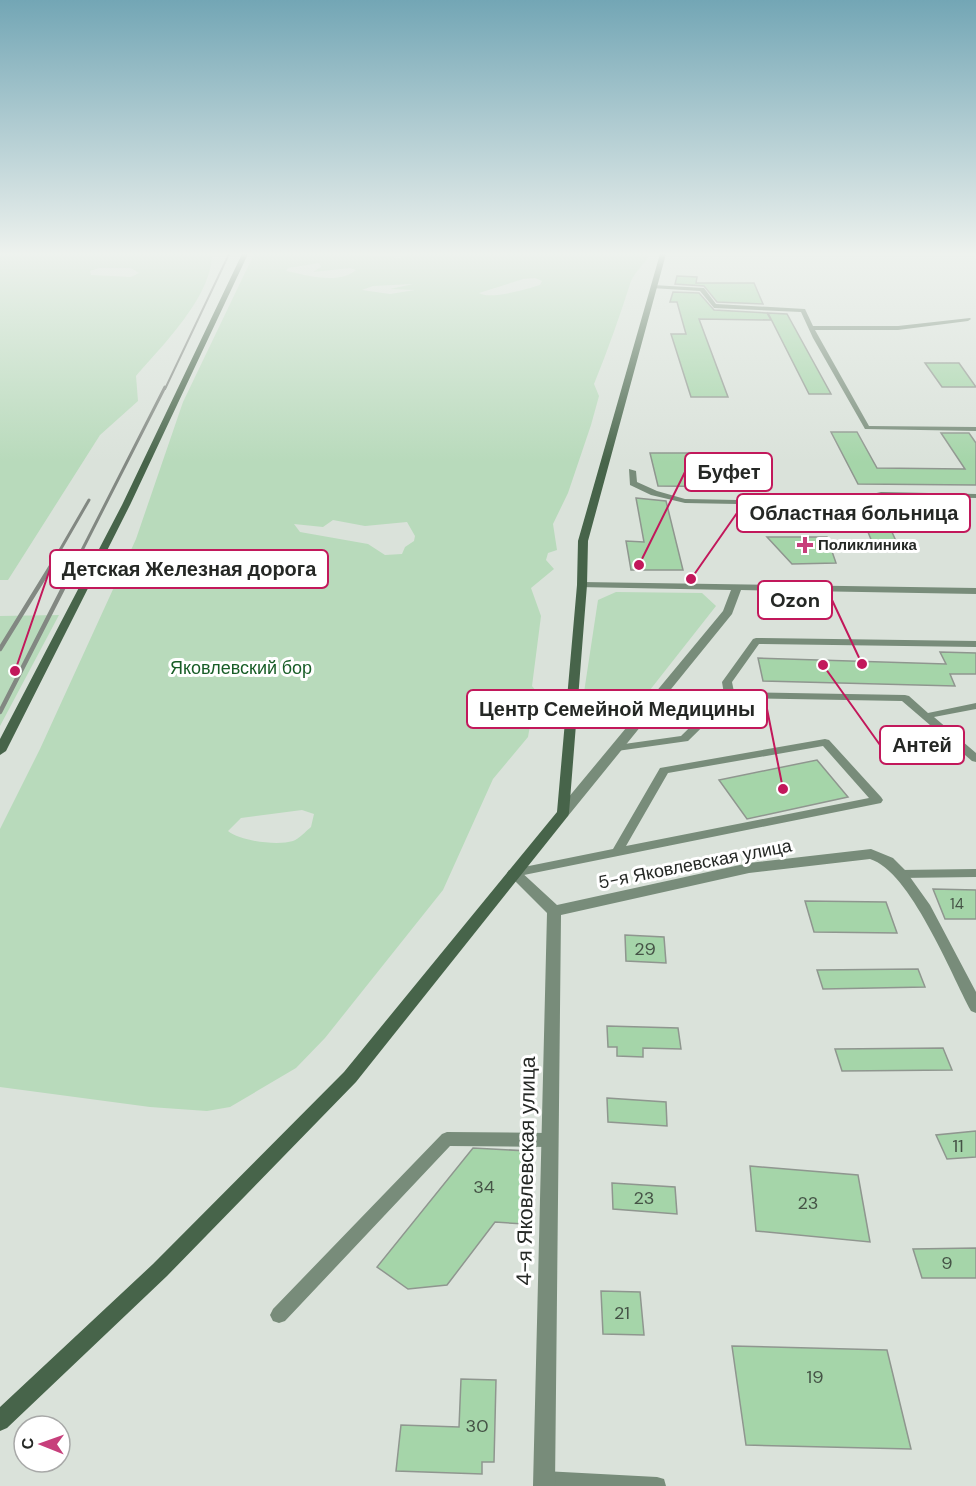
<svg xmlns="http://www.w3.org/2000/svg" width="976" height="1486" font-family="'DM Sans',sans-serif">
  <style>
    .green { fill: #b8dabb; fill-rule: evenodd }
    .building { fill: #a5d5a9; stroke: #8f968f; stroke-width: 1.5 }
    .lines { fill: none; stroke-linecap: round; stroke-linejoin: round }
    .lane { fill: #788c7a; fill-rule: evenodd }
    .street { fill: #788c7a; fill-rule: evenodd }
    .secondary { fill: #47644a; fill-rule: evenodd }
    .rail-far2 { stroke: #828882; stroke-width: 2 }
    .rail-far1 { stroke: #828882; stroke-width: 3 }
    .rail { stroke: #828882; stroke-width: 4.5 }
    .poi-dot { fill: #c73f7b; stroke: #fff; stroke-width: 2 }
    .labels { text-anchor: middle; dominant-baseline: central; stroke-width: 6; stroke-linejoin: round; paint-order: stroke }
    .far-poi-label { font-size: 15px; font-weight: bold; fill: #252825; stroke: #fff; text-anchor: start }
    .number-label { font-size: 15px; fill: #455346 }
    .park-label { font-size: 18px; fill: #185d27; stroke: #fff }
    .street-label { font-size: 18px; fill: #252825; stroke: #fff }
    .near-number-label { font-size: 18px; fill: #455346 }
    .near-street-label { font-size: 21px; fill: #252825; stroke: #fff }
    .leader { fill: none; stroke: #c2185b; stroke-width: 2 }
    .callout-dot { fill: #c2185b; stroke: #fff; stroke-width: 2 }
    .callout { fill: #fff; stroke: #c2185b; stroke-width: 2 }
    .callout-label { font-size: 20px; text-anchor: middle; font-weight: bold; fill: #252825 }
  </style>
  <rect width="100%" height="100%" fill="#dae2da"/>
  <!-- green -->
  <g class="green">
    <path d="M0,254H212C212,296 163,345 136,376L138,401L100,435L8,580H0ZM99,268H131L139,273L131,277L91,275L90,271Z"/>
    <path d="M254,254H351L400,258L406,254H650C645,263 635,272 631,281C620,315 608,350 594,384L599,396L591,425L568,493L553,524L557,550L548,553L546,560L554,569L531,588L541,616L532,686L536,691L528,737L493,779L443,890L325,1038L296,1068L230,1107L207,1111L150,1107L0,1087V829L40,749L136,539L183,402ZM319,263L321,267L313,272L350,268L356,270C339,285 306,275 286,271L288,268ZM535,278L542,281L540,285C527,289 490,300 479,293L523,279ZM413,284L390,289L415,290L390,294L362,290L373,286ZM333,520L365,526L407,522L415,536L414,541L405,547L402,554L385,555L368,544L300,532L294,524L323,527ZM302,810L314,814L311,827C306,831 299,839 293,841C277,846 240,841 228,831L241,818Z"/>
    <path d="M616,592L702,593L716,606L635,709C614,712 601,712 583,699L598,600Z"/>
    <path d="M59,615L0,726V616Z"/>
  </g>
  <!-- building -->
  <g class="building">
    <path d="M677,276L697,277L696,283H754L763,304L717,302L704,286L675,284Z"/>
    <path d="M673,292L699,293L714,310L767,313L771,320L699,319L728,397H691L671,334H686L677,302H670Z"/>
    <path d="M768,313L787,314L831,394H809Z"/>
    <path d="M925,363H959L976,387H942Z"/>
    <path d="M831,432H857L877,468L965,469L941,433H969L976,443V485L858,484Z"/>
    <path d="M650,453H754L767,487L658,486Z"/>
    <path d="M636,498L666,501L683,570H631L626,541L644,542Z"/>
    <path d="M858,507L881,508L901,552H876Z"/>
    <path d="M767,537H827L836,563L792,564Z"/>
    <path d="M940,652L976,653V674H950L955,686L763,681L758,658L946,664Z"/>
    <path d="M817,760L848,797L747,819L719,780Z"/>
    <path d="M933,889L976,890V919H945Z"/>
    <path d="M805,901L886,902L897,933L814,932Z"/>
    <path d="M625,935L664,937L666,963L626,961Z"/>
    <path d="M918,969L925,987L823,989L817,970Z"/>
    <path d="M607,1026L678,1028L681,1049L643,1048V1057L617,1056V1047H608Z"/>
    <path d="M943,1048L952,1070L842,1071L835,1049Z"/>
    <path d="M607,1098L666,1102L667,1126L608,1122Z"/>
    <path d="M976,1131V1157L947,1159L936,1135Z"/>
    <path d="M473,1148L529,1151L524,1224L495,1222L447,1285L408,1289L377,1267Z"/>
    <path d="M750,1166L858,1175L870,1242L756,1231Z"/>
    <path d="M612,1183L675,1187L677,1214L613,1209Z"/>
    <path d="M976,1248V1278H922L913,1249Z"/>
    <path d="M601,1291L640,1292L644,1335L603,1334Z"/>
    <path d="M732,1346L887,1350L911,1449L746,1445Z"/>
    <path d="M461,1379L496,1380L494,1462H482V1474L396,1471L401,1425L459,1427Z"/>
  </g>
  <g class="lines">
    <!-- lane -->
    <g class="lane">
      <path d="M653,285L704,288L716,304L805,309L813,326H898L970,318L971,319L968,321L898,330H815L869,426L976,427V431L865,429L813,338L801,312L714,308L700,291L651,288Z"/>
      <path d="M629,469L636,471L637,482L657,491L685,499L837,502L881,492L976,494V498L881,496L837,506L685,503L651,495L630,485Z"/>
      <path d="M756,638L976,641V647L759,644L732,682L734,692L905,695L909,696L928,713L976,703V709L934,717L976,753V762L972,761L902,701L732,698L688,741L617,751L613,750L612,748L613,746L617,745L681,736L724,694L722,682L753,639Z"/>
      <path d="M825,739L829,740L881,797L883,800L881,803L514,877L510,876L508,873L510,870L514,869L613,849L660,768ZM823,746L869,798L626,846L668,773Z"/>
      <path d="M976,869V877L900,878L896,877L894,874L896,871L900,870Z"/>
      <path d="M447,1132L549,1133L554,1135L557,1140L554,1145L549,1147L450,1146L285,1321L279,1323L273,1321L270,1315L273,1309L442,1134Z"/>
      <path d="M544,1471L657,1477L664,1479L666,1486H537L535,1480L537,1473Z"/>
    </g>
    <!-- street -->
    <g class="street">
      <path d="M582,582L976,588V594L741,590L732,614L568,816L563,817L557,813L558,810L723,611L731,590L578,587L577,585Z"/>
      <path d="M871,849L893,858L905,870L930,905L976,992V1013L971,1011C951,974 910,871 870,859L749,873L561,915L555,1486H533L547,913L507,873L509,870H519L557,905L749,863Z"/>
    </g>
    <!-- secondary -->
    <g class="secondary">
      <path d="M242,254H248L130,505L6,751L0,755V739L122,505Z"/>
      <path d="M660,254H666L588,541L587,585L569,813L568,816L356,1082L167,1276L7,1428L0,1431V1407L153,1264L344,1072L557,812L577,585L578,541Z"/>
    </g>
    <!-- rail-far2 -->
    <path class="rail-far2" d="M165,389L229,254"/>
    <!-- rail-far1 -->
    <g class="rail-far1">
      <path d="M52,564L89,500"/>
      <path d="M75,564L165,387"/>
    </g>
    <!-- rail -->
    <g class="rail">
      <path d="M0,649L53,563"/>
      <path d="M0,712L76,563"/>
    </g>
  </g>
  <!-- sky -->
  <linearGradient id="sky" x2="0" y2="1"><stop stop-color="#73a6b5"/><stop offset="0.55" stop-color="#eef2ee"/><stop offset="1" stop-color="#eef2ee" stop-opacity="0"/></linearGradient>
  <rect width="976" height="462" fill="url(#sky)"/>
  <!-- markers -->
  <path class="poi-dot" d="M802 536h6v6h6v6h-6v6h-6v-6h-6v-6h6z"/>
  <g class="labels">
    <!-- far-poi labels -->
    <g class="far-poi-label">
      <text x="818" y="545">Поликлиника</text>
    </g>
    <!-- number labels -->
    <g class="number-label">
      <text x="957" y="904">14</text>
    </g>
    <!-- park labels -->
    <g class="park-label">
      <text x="241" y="668">Яковлевский бор</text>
    </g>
    <!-- street labels -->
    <g class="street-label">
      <text transform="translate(695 864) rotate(-11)">5-я Яковлевская улица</text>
    </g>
    <!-- near-number labels -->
    <g class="near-number-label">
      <text x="645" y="949">29</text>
      <text x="958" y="1146">11</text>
      <text x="484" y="1187">34</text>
      <text x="644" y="1198">23</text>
      <text x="808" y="1203">23</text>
      <text x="947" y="1263">9</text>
      <text x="622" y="1313">21</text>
      <text x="815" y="1377">19</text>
      <text x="477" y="1426">30</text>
    </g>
    <!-- near-street labels -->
    <g class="near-street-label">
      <text transform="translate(526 1171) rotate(-89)">4-я Яковлевская улица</text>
    </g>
  </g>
  <!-- callouts -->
  <path class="leader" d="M639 565L685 472M691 579L737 513M15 671L50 569M862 664L832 600M783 789L767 709M823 665L880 745"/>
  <g class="callout-dot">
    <circle cx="639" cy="565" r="6"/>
    <circle cx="691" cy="579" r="6"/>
    <circle cx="15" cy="671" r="6"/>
    <circle cx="862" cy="664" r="6"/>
    <circle cx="783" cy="789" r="6"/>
    <circle cx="823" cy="665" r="6"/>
  </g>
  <g class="callout">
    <rect x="685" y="453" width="87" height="38" rx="6"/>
    <rect x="737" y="494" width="233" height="38" rx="6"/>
    <rect x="50" y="550" width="278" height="38" rx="6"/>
    <rect x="758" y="581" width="74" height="38" rx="6"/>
    <rect x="467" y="690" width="300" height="38" rx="6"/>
    <rect x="880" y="726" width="84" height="38" rx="6"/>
  </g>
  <g class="callout-label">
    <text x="729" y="479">Буфет</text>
    <text x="854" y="520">Областная больница</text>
    <text x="189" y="576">Детская Железная дорога</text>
    <text x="795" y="607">Ozon</text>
    <text x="617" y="716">Центр Семейной Медицины</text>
    <text x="922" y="752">Антей</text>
  </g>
  <!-- north arrow -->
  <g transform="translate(42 1444) rotate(271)"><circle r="28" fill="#ffffff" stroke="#a8a9a8" stroke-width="1.5"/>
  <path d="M0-4.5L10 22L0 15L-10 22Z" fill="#c73f7b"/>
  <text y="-9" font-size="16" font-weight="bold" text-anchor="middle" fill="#252825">С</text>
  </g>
</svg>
